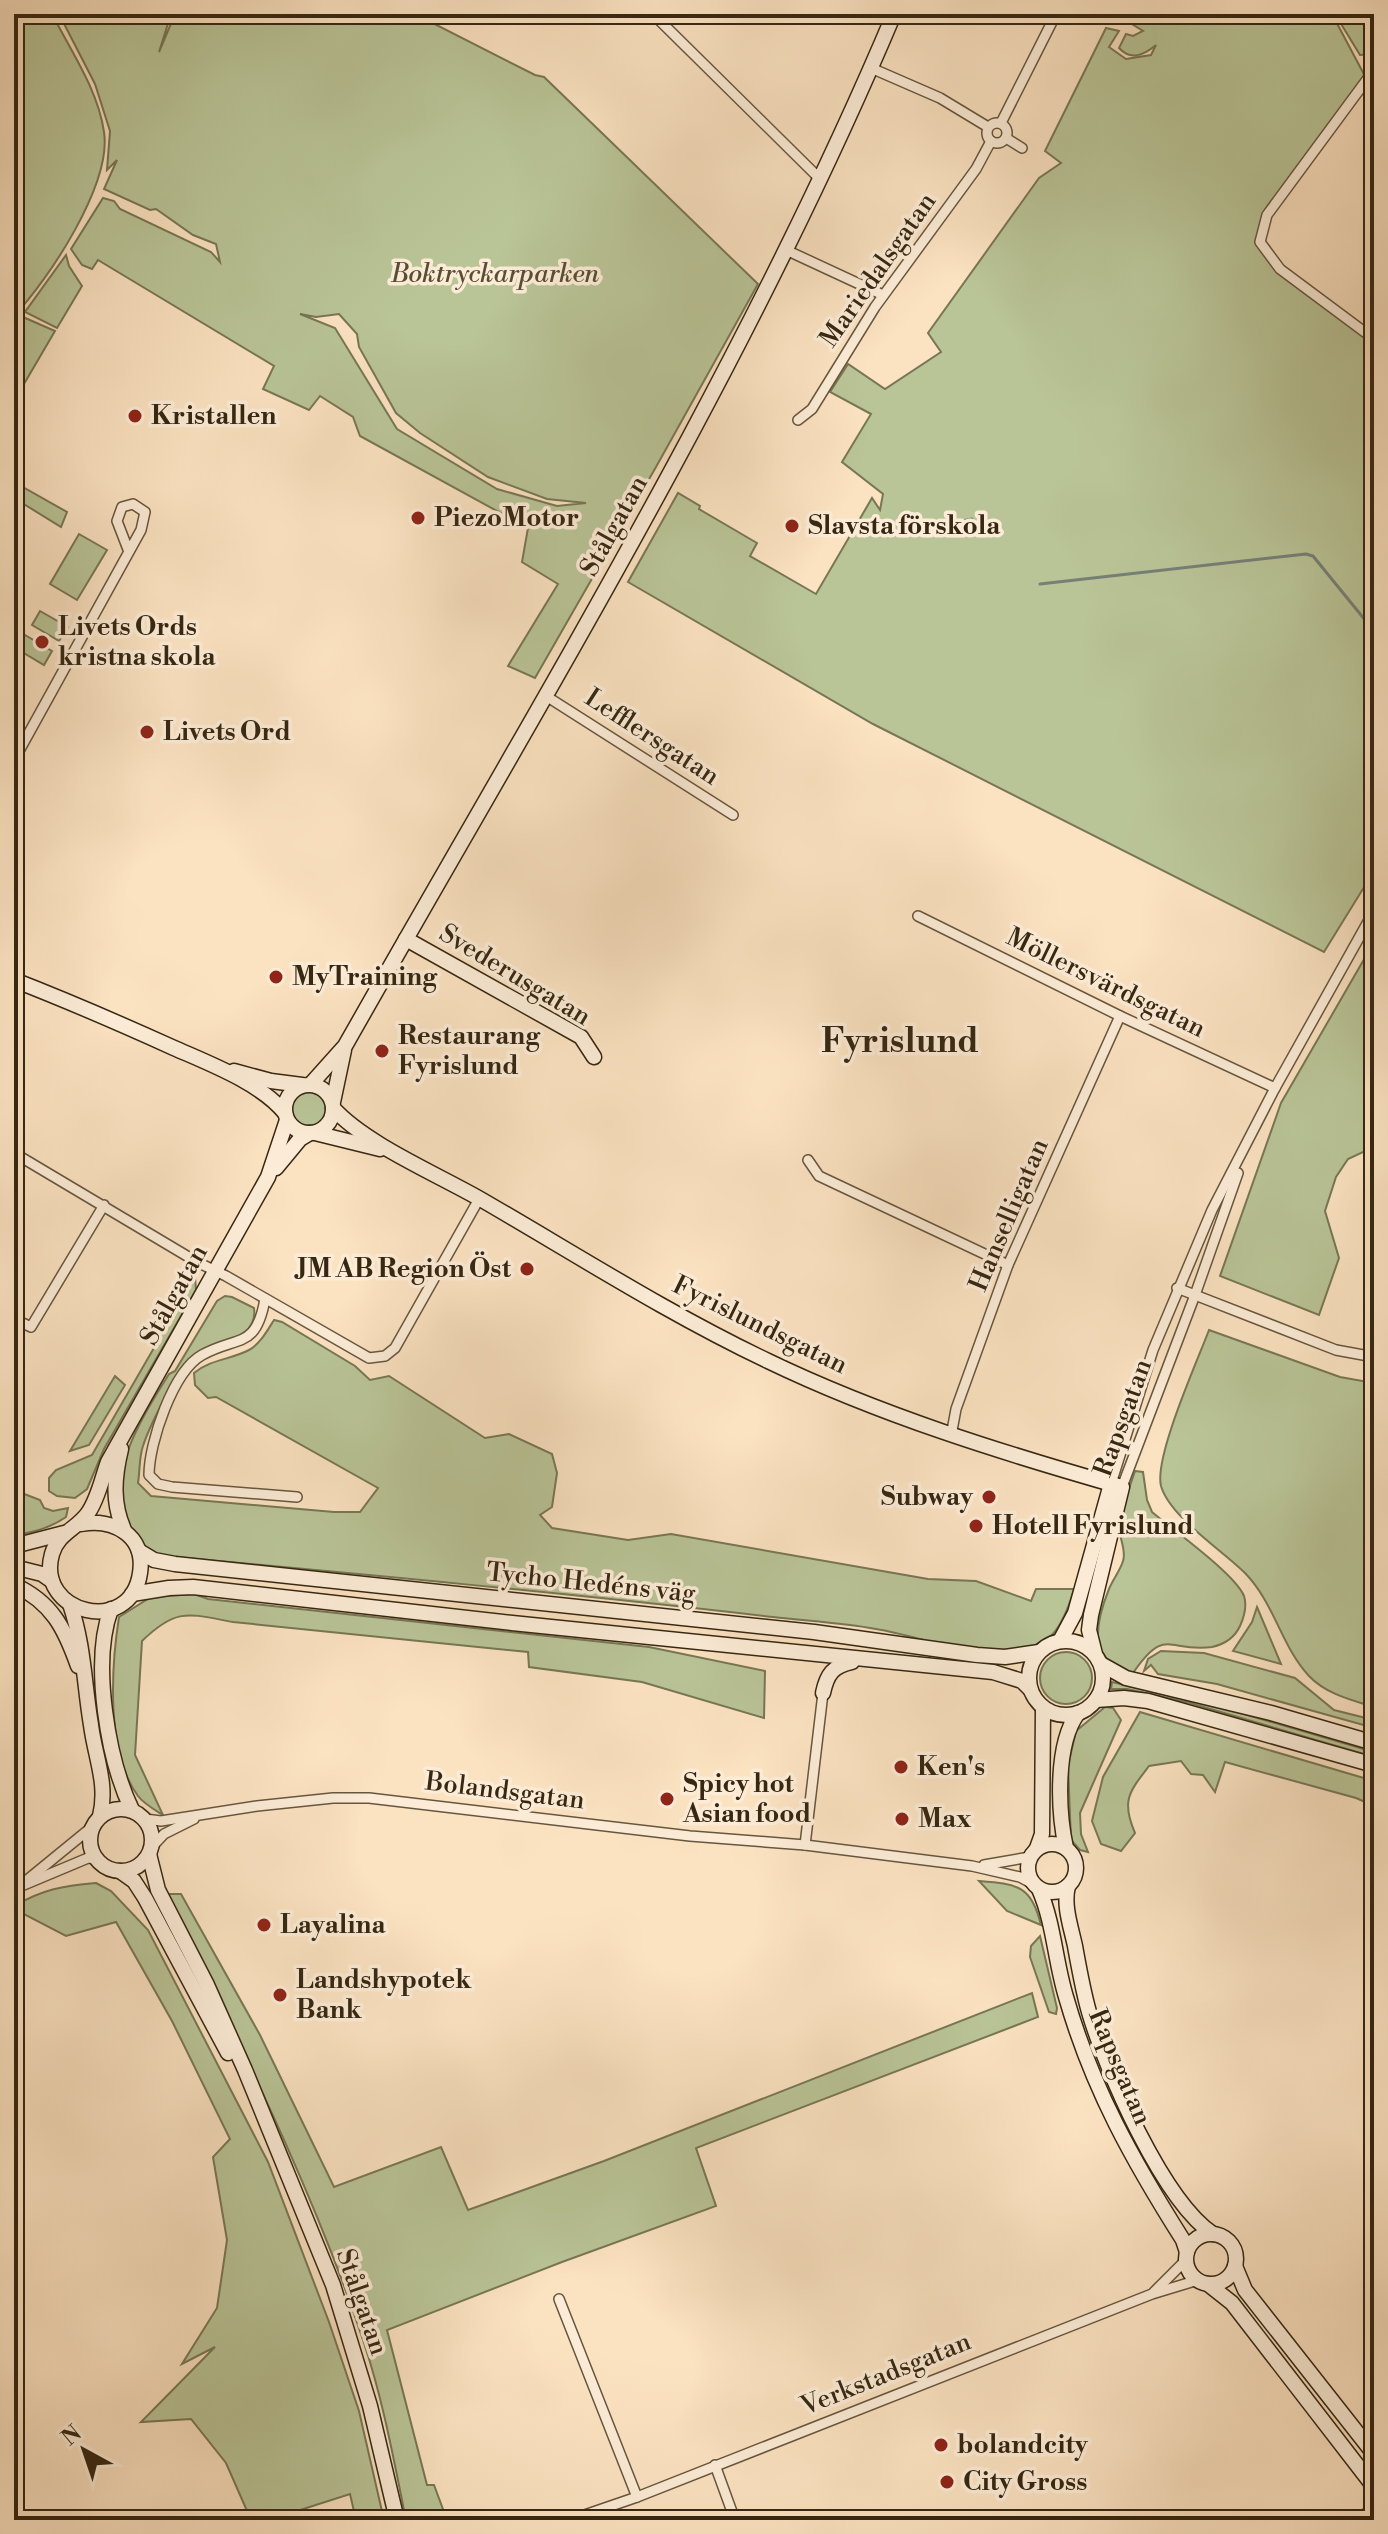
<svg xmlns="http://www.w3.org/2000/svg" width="1388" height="2534" font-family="'Libre Bodoni',serif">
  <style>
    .green { fill: #b9c497; stroke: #787654; stroke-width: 2; fill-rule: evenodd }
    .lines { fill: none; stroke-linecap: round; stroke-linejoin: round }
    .stream { stroke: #768077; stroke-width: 3 }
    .street-casing { stroke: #67563e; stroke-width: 12 }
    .secondary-casing { stroke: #362712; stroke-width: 17 }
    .street { stroke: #fcecd7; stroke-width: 9 }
    .secondary { stroke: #fcecd7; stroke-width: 14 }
    .poi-dot { fill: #8f2418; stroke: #fcecd7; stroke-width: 3 }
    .labels { text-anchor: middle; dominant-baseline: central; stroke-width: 7; stroke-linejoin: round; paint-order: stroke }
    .street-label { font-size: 26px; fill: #362712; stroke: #fcecd7 }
    .park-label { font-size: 26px; font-style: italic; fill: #574e33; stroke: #fcecd7 }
    .poi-label { font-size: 26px; font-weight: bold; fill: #362712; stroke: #fcecd7; text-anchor: start }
    .district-label { font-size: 34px; font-weight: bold; fill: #362712; stroke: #fcecd7 }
  </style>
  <rect width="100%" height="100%" fill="#fbe2c1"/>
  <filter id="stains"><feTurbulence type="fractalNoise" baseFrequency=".0025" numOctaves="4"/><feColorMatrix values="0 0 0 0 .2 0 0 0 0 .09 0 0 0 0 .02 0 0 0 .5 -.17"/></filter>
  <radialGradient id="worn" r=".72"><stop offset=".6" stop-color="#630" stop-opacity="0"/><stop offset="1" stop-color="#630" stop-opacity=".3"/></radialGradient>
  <!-- green -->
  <g class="green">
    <path d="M14,14H52C71,51 98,90 104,132C112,184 49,279 14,316Z"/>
    <path d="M59,14H171L159,52L175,14H415L535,75L544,77L758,284L656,467L535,678L508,666L558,584L522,562L528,528L360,436L353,417L320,396L309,410L263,389L274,366L98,260L92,269L82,265L71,249L103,198L114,201L120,209L211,252L220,262L216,244L193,235L156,209L150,210L104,189L117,160L107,170L110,131L95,84ZM300,314L316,317L339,314L357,334L359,347L396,413L420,433L488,477L547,499L586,503L557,506L497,489L397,429L335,328Z"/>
    <path d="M1122,14H1332L1367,80L1267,215L1260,242L1280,269L1374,339V871L1324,952L873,724L628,582L678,493L700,506L699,509L757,543L750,556L816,594L872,498L880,510L883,494L842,462L871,414L830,392L848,364L885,389L941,352L928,333L1039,178L1061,163L1045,151L1106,28L1119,31L1109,47L1126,59L1151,55L1156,45C1144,55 1131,61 1119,48L1126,34L1133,36L1143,31L1127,21Z"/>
    <path d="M1335,14H1374L1373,54L1360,55Z"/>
    <path d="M66,255L69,266L82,286L57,328L25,312Z"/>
    <path d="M23,317L55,331L14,401V327Z"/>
    <path d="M14,482L67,512L61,527L14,498Z"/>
    <path d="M79,534L107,550L77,600L50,584Z"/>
    <path d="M40,611L68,627L59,641L32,625Z"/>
    <path d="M25,635L52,651L44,665L17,649Z"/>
    <path d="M1374,942V1155L1365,1151L1348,1159L1336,1177L1325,1211L1339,1258L1319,1315L1220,1276L1281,1103Z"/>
    <circle cx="309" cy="1109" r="18"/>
    <path d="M195,1277L196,1290L104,1449L87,1489L75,1498L57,1496L49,1491V1478L56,1470L92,1455Z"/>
    <path d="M225,1296L232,1297L254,1308C259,1342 211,1342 191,1358C178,1369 149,1427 143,1446C139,1457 140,1471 138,1483L151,1496L334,1512H360L378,1488L216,1397L208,1398L195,1385L194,1373C211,1359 230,1360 249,1350C260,1344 267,1331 274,1320L282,1322L355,1366L370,1380L389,1376L485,1438L509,1434L552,1454L557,1473L552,1507L540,1515L552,1528L628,1540L671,1534L928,1579L976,1581L1031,1601L1036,1589H1074C1063,1627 1050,1651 1006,1653C962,1655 919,1636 876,1629C842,1623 807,1621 773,1617C567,1593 360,1574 153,1555C145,1546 134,1536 128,1526C100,1480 146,1411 169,1374L175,1371L217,1301Z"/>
    <path d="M1209,1330L1340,1377L1374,1383V1707C1351,1700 1326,1694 1309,1676C1281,1646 1275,1604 1245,1573C1222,1550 1170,1517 1161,1486C1154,1457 1197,1362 1209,1330Z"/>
    <path d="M115,1376L125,1385L89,1445L70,1451Z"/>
    <path d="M1135,1471L1143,1472L1147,1500L1152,1512C1173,1530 1235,1574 1244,1596C1247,1605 1244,1617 1240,1626C1235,1637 1225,1644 1212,1647C1168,1653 1166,1625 1133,1673C1085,1666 1096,1621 1109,1589C1113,1579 1120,1571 1123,1561C1127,1550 1118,1536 1119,1524C1121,1507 1130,1487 1135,1471Z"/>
    <path d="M14,1490L40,1500L44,1508L53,1511L68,1508L66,1517C50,1528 33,1533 14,1535Z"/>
    <path d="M194,1594L208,1599L649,1647L765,1671L764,1718L642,1682L529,1667L528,1652L233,1622C189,1614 177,1607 142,1641L135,1755L163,1815C155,1810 144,1804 138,1796C106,1753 111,1668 119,1617L151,1597Z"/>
    <path d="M1257,1607L1281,1664L1233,1651L1252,1622Z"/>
    <path d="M1161,1651L1204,1653L1295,1678L1334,1710L1374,1720V1728L1217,1684L1158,1674L1151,1665L1144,1671L1148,1659Z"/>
    <circle cx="1066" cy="1678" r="26"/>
    <path d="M1112,1682L1227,1709L1374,1752V1757L1190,1703L1127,1689H1111Z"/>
    <path d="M1105,1707L1113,1708L1121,1720L1080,1813L1081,1834L1088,1852L1080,1850L1071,1840L1068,1766L1076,1731Z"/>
    <path d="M1140,1712L1374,1781V1806L1356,1798L1225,1762L1215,1792L1203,1775L1191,1774L1181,1761L1149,1766C1129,1792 1121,1801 1135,1833L1121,1851L1101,1844L1092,1821L1103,1777Z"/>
    <path d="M979,1881C1017,1884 1031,1885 1041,1925L1007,1911Z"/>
    <path d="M96,1883L111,1891L148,1930L268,2162L329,2322L359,2411L384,2520H356L350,2494L269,2520H251L226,2463L191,2419L141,2422L215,2347L182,2364L217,2308L227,2240L213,2157L230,2139L172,2021L116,1922L66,1936L14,1909V1906C44,1889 62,1886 96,1883Z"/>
    <path d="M167,1894H181L260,2035L334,2187L441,2147L468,2210L604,2161L1032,1993L1038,2017L696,2148L716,2206L562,2262L387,2330L427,2485H434L447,2520H406C394,2461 383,2400 364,2343C313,2188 238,2041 167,1894Z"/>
    <path d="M1040,1936L1057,2008L1056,2014L1049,2012L1030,1957L1031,1946Z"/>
  </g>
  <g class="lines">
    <!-- stream -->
    <g class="stream">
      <path d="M916,531L972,519"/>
      <path d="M1040,584L1306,554L1313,556L1374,631"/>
    </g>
    <!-- street casing -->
    <g class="street-casing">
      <g id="street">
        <path d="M653,14L819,178"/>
        <path d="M871,68L940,98L988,127"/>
        <path d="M1374,70L1267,215L1260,242L1280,269L1374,339"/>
        <circle cx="997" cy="133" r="10"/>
        <path d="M1001,123L1056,14"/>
        <path d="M1006,138L1022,148"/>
        <path d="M786,250L883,295"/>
        <path d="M798,420L812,409L875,307L976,169L991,141"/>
        <path d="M546,696L733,815"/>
        <path d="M14,760L141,530L145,512L133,504L122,507L117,521L129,552"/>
        <path d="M918,916L1120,1016L1275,1088"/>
        <path d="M14,1153L197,1262L226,1276L369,1358L385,1356L395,1348L479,1199"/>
        <path d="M808,1160L819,1176L1008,1265"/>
        <path d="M1177,1288L1336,1350L1374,1357"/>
        <path d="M265,1299C256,1350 238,1335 202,1355C173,1371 149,1443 149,1475L158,1484L172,1487L297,1497"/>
        <path d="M14,1319L31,1327L104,1205"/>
        <path d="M951,1436L956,1409L1008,1265L1120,1016"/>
        <path d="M1111,1484L1153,1350L1212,1210L1275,1088L1374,911"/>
        <path d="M1122,1487L1195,1295L1238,1173"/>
        <path d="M145,1819L161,1821L257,1806L333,1798H369L690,1836L805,1845L972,1866L1020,1877L1033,1884"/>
        <path d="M805,1845L823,1693"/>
        <path d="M152,1847L164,1834L194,1819"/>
        <path d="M984,1865L1030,1857"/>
        <path d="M21,1885L92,1827"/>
        <path d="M14,1889L88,1858L96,1859"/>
        <path d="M1154,2292L1186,2260"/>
        <path d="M559,2299L637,2497"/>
        <path d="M715,2465L735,2520"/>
        <path d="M570,2520L637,2497L1152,2294L1198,2280"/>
        <path d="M1359,2520L1374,2506"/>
      </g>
    </g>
    <!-- secondary casing -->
    <g class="secondary-casing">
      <g id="secondary">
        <path d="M406,939L581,1037L594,1057"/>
        <path d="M14,980C68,1001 121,1024 174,1048C208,1063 261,1083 285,1113"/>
        <path d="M234,1071L271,1081L302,1085"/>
        <path d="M311,1084L345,1046C537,707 742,374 894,14"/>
        <circle cx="309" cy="1109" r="24"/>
        <path d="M333,1102L344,1050"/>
        <path d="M333,1108C365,1144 439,1175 482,1200C577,1255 669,1314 768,1361C880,1415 1003,1453 1122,1487L1091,1615L1089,1630L1095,1654"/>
        <path d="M315,1133L380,1149"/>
        <path d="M276,1168L300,1139L310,1133"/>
        <path d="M121,1449C114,1478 112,1504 125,1532"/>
        <path d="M81,1524C113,1518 146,1535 140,1573C131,1637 35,1614 52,1554C58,1533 77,1529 88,1513C98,1499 102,1478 108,1462L268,1177L287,1120"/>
        <path d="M14,1546L64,1533"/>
        <path d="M139,1551L154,1560L175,1564L814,1632L977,1655L1005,1657L1039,1652"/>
        <path d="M14,1567L42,1574L52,1581"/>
        <path d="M14,1585C52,1602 65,1629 78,1666"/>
        <path d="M132,1594L169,1588L193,1587L512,1623L993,1672L1022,1681L1030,1689"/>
        <path d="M70,1604C84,1645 84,1683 91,1725C95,1757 108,1784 100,1816"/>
        <path d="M111,1609C91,1663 108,1760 132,1810"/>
        <circle cx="1066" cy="1678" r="37"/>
        <path d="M1060,1641L1075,1613L1111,1484"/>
        <path d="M1101,1664L1126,1678L1271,1713L1374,1743"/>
        <path d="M823,1693C827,1674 833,1666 852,1662"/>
        <path d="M1096,1700L1124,1698L1148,1701L1374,1765"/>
        <circle cx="121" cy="1840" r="31"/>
        <circle cx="1052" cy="1868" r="24"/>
        <path d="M1037,1848L1042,1834L1043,1708"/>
        <path d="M1066,1848C1058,1811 1055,1744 1078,1713"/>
        <path d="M149,1854L158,1890L207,1985L245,2070L333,2285L370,2406L397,2520"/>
        <path d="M120,1871L134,1881L145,1898L228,2053"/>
        <path d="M1068,1886C1063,1905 1071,1927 1075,1946C1079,1968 1083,1991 1089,2012C1106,2070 1163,2201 1213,2234"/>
        <path d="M1039,1889C1054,1923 1055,1961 1066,1997C1092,2088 1133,2161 1183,2240L1187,2252"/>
        <circle cx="1211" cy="2259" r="25"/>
        <path d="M1235,2266L1245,2290L1374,2454"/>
        <path d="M1208,2284L1232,2303L1371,2483L1374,2500"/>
      </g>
    </g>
    <!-- street -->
    <use href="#street" class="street"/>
    <!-- secondary -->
    <use href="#secondary" class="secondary"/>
  </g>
  <!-- markers -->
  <g class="poi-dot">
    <circle cx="135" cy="416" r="8"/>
    <circle cx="418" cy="518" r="8"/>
    <circle cx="792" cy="526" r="8"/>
    <circle cx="42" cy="642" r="8"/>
    <circle cx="147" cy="732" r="8"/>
    <circle cx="276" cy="977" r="8"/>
    <circle cx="382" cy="1051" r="8"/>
    <circle cx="527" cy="1269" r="8"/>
    <circle cx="989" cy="1497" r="8"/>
    <circle cx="976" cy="1526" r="8"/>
    <circle cx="901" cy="1767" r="8"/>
    <circle cx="667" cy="1799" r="8"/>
    <circle cx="902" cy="1819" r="8"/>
    <circle cx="264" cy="1925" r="8"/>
    <circle cx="280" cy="1995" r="8"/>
    <circle cx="941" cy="2445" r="8"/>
    <circle cx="947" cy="2482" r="8"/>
  </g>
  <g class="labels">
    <!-- street labels -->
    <g class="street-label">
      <text transform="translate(878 270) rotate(-55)">Mariedalsgatan</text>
      <text transform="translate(614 526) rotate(-61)">Stålgatan</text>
      <text transform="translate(652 737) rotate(33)">Lefflersgatan</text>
      <text transform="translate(515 975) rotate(31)">Svederusgatan</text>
      <text transform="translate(1106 983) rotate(26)">Möllersvärdsgatan</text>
      <text transform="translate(1009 1215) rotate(-67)">Hanselligatan</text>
      <text transform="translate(174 1295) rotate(-61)">Stålgatan</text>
      <text transform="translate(760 1325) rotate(26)">Fyrislundsgatan</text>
      <text transform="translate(1123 1418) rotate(-70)">Rapsgatan</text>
      <text transform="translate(591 1583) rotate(6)">Tycho Hedéns väg</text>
      <text transform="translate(505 1791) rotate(7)">Bolandsgatan</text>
      <text transform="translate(1120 2067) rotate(67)">Rapsgatan</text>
      <text transform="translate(362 2302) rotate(71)">Stålgatan</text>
      <text transform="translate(886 2374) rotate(-22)">Verkstadsgatan</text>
    </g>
    <!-- park labels -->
    <g class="park-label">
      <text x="495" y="274">Boktryckarparken</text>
    </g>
    <!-- poi labels -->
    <g class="poi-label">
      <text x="151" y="416">Kristallen</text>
      <text x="434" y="518">PiezoMotor</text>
      <text x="808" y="526">Slavsta förskola</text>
      <text x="58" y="627">Livets Ords<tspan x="58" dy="30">kristna skola</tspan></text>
      <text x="163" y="732">Livets Ord</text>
      <text x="292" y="977">MyTraining</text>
      <text x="398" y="1036">Restaurang<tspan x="398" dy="30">Fyrislund</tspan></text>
      <text x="511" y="1269" text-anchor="end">JM AB Region Öst</text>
      <text x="973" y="1497" text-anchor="end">Subway</text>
      <text x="992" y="1526">Hotell Fyrislund</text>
      <text x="917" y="1767">Ken's</text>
      <text x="683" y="1784">Spicy hot<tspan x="683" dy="30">Asian food</tspan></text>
      <text x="918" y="1819">Max</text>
      <text x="280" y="1925">Layalina</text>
      <text x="296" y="1980">Landshypotek<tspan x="296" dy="30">Bank</tspan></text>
      <text x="957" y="2445">bolandcity</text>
      <text x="963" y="2482">City Gross</text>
    </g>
    <!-- district labels -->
    <g class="district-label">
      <text x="900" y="1042">Fyrislund</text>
    </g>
  </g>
  <!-- margin -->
  <rect width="1388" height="2534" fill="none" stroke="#fbe2c1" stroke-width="48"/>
  <rect x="16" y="16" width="1356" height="2502" fill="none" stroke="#362712" stroke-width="4"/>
  <rect x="24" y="24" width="1340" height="2486" fill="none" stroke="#362712" stroke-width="2"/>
  <!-- north arrow -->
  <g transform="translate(84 2450) rotate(320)" stroke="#fcecd7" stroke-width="6" paint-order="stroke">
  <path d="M0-6L14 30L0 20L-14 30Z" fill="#362712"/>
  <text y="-12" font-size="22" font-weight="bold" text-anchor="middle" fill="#362712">N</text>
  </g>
  <rect width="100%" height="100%" filter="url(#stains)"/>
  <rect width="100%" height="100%" fill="url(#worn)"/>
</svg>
